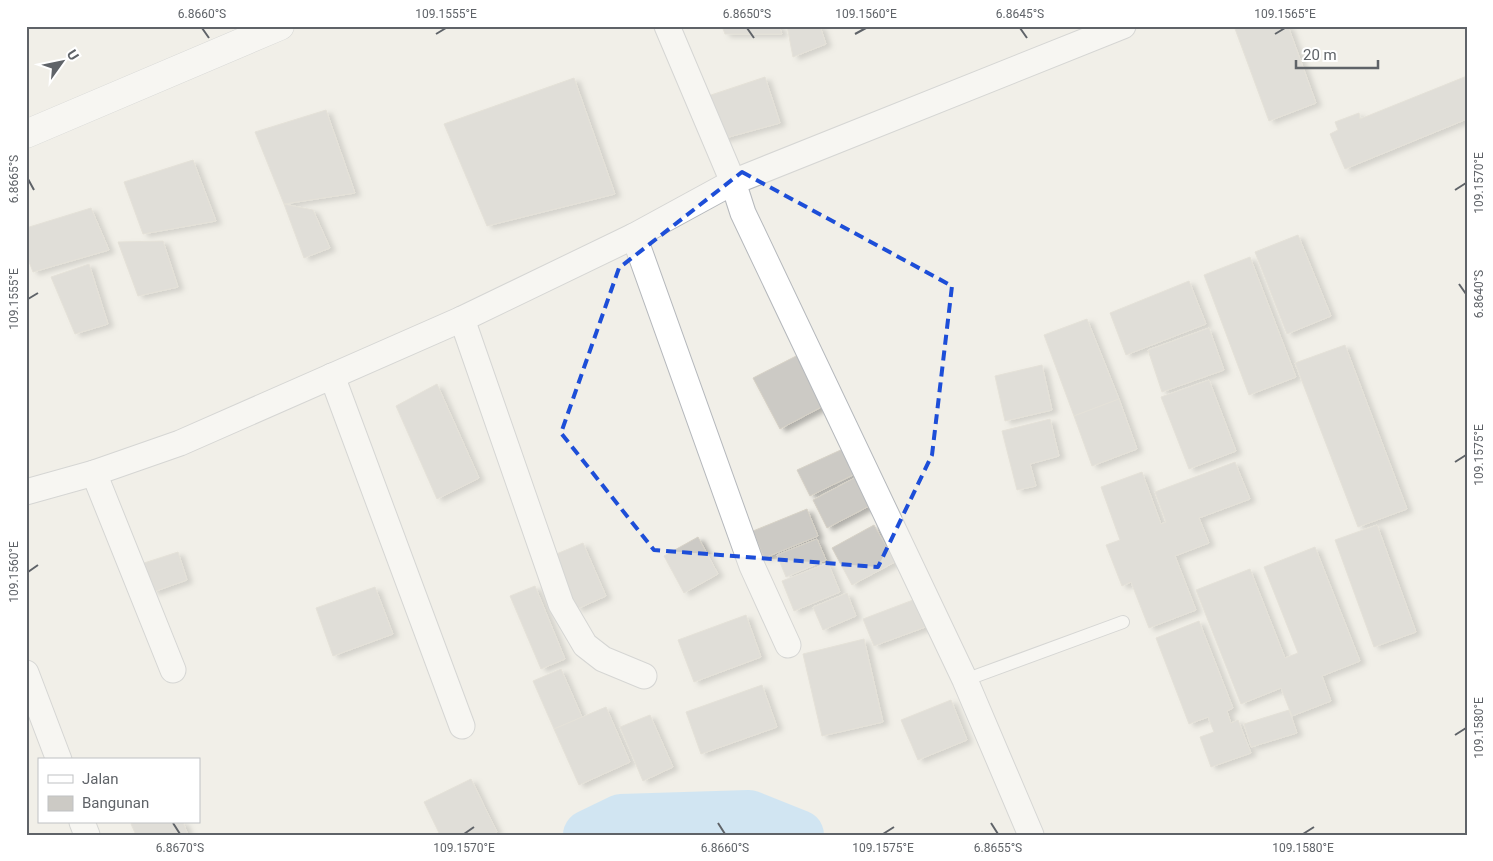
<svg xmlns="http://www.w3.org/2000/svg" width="1493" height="861" font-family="Roboto,sans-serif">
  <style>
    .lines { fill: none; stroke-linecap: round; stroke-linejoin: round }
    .river { stroke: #aadaff; stroke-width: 50 }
    .building { fill: #cccac5; stroke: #d6d1c6; filter: url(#shadow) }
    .service-casing { stroke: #b5b8bc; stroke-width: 14 }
    .minor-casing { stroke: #b5b8bc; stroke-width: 27 }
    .secondary-casing { stroke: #b6babf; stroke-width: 29 }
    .service { stroke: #fff; stroke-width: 12 }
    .minor { stroke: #fff; stroke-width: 25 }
    .secondary { stroke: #fff; stroke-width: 28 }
    .marked { fill: none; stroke: #1d4ed8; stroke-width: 4; stroke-dasharray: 10 6; stroke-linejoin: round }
    .ticks { fill: none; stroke: #5f6368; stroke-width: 2 }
    .neatline { fill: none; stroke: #5f6368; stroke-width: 2 }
    .ticks-label { font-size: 12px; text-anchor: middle; fill: #5f6368 }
  </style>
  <defs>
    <filter id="shadow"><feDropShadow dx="5.5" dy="3" stdDeviation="2.5" flood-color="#0004"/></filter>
  </defs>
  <rect width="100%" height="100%" fill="#f1efe8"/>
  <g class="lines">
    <!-- river -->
    <path class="river" d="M588,835L621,819L749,815L799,835"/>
  </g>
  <!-- building -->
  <g class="building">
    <path d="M722,26H779L782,34H725Z"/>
    <path d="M787,26H820L826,44L793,57Z"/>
    <path d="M1234,26H1288L1316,103L1269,121Z"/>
    <path d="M1467,76V119L1345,169L1330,134L1338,130L1335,122L1359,113L1360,119Z"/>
    <path d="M765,77L780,123L718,140L699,99Z"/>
    <path d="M574,78L615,194L487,226L444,124Z"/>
    <path d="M326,110L355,193L284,204L255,132Z"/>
    <path d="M193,160L216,221L143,234L124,182Z"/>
    <path d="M284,204L313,210L330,248L304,258Z"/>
    <path d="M91,208L109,250L33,272L26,254V228Z"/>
    <path d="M1298,235L1331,316L1287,334L1255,252Z"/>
    <path d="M163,241L178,287L138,296L118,242Z"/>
    <path d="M1250,257L1296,377L1249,395L1204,275Z"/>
    <path d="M89,264L108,324L75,334L51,277Z"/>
    <path d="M1189,281L1206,324L1126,355L1110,313Z"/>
    <path d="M1087,319L1119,399L1074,416L1044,335Z"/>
    <path d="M1209,328L1224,370L1162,392L1148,350Z"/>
    <path d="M1345,345L1407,509L1358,527L1295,363Z"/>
    <path d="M802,353L829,403L780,429L753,378Z"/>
    <path d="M1042,365L1052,410L1005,421L995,376Z"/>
    <path d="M1209,380L1236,451L1189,469L1161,397Z"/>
    <path d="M437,384L479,478L437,499L396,406Z"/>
    <path d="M1119,399L1137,449L1092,466L1074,416Z"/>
    <path d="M1050,419L1059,456L1030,464L1036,486L1017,490L1002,431Z"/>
    <path d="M845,448L857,473L810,496L797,470Z"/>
    <path d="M1235,462L1250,499L1199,518L1209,543L1175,556L1196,610L1149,628L1131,582L1122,586L1106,545L1120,540L1101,487L1142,472L1161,524L1166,522L1155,492Z"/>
    <path d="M860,475L875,503L827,528L813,500Z"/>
    <path d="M807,509L818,536L764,558L753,531Z"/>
    <path d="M874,525L895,562L852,585L832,548Z"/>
    <path d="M1377,525L1416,632L1374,647L1335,540Z"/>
    <path d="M698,537L718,574L684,593L664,556Z"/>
    <path d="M817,539L826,560L786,577L777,555Z"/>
    <path d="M583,543L606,596L577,609L554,555Z"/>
    <path d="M1315,547L1360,661L1322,676L1331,701L1292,716L1281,688L1241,704L1196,590L1250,569L1285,658L1298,653L1264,567Z"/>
    <path d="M178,552L187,580L153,592L144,563Z"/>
    <path d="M828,563L840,592L794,611L782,581Z"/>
    <path d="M535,586L565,659L541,669L510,596Z"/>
    <path d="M375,587L393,634L333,656L316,608Z"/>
    <path d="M847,593L856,616L823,630L813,607Z"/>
    <path d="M921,597L931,625L874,646L863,619Z"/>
    <path d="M746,615L761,657L694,682L678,640Z"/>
    <path d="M1199,621L1233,708L1227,711L1231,723L1238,720L1251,753L1211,767L1200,737L1214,732L1208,717L1189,724L1156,638Z"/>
    <path d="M864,639L883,722L822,736L803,654Z"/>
    <path d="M561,669L582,717L554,729L533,681Z"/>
    <path d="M762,685L777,727L701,754L686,712Z"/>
    <path d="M951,700L967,740L918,760L901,720Z"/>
    <path d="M606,707L630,762L579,785L554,729Z"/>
    <path d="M1289,710L1297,733L1251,747L1244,724Z"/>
    <path d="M650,715L673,767L643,781L620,727Z"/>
    <path d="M471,779L497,832L492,835H440L424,802Z"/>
    <path d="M135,822H183L188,835H136L131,824Z"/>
  </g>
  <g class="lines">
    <!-- service casing -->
    <g class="service-casing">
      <path id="service" d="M965,680L1123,622"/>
    </g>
    <!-- minor casing -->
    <g class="minor-casing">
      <g id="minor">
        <path d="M667,26L733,182L743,213L965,680L1031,835"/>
        <path d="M634,236L752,566L788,645"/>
        <path d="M462,319L561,604L585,645L603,659L644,676"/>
        <path d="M332,376L462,726"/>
        <path d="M94,473L173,670"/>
        <path d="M26,492L94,473L180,443L462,319L634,236L733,182L1123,26"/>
        <path d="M26,673L59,760"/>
        <path d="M82,822L87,835"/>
      </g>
    </g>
    <!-- secondary casing -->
    <g class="secondary-casing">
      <path id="secondary" d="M26,134L280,26"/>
    </g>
    <!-- service -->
    <use href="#service" class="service"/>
    <!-- minor -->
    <use href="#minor" class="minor"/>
    <!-- secondary -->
    <use href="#secondary" class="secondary"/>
  </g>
  <!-- marked area -->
  <path d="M0 0H1493V861H0ZM742,172L952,286L932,455L878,567L654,550L561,433L619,268Z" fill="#f1efe8" fill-opacity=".55" fill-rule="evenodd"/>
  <path class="marked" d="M742,172L952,286L932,455L878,567L654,550L561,433L619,268Z"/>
  <!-- ticks -->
  <path class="ticks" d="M202,28L209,38M747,28L754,38M1020,28L1027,38M436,34L446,28M855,34L866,28M1275,34L1285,28M28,179L34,190M1455,190L1466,183M1459,284L1466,294M28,299L38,293M1455,462L1466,455M28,572L38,565M1455,735L1466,728M173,823L180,834M718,823L725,834M991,823L998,834M464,834L474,827M883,834L894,827M1303,834L1314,827"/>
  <!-- border -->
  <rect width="1493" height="861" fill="none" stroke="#ffffff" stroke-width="55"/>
  <!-- legend -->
  <rect x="38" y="758" width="162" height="65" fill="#ffffff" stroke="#bfc1c3"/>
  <rect x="48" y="775" width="25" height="8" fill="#ffffff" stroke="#bfc1c3"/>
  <text x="82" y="784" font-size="15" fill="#5f6368">Jalan</text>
  <rect x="48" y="796" width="25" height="15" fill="#cccac5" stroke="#bfc1c3"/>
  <text x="82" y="808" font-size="15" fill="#5f6368">Bangunan</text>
  <!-- north arrow -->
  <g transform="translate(62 62) rotate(57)" stroke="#ffffff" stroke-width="4" paint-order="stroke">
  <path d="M0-4L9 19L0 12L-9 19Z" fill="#5f6368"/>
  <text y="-8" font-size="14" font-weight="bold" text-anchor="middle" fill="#5f6368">U</text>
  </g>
  <!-- scale -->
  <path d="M1296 60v8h82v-8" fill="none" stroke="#5f6368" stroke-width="2.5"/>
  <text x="1303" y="60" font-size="15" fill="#5f6368" stroke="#ffffff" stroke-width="4" paint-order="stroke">20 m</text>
  <rect x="28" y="28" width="1438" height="806" class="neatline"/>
  <g class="ticks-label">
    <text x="202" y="18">6.8660°S</text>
    <text x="446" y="18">109.1555°E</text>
    <text x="747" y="18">6.8650°S</text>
    <text x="866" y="18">109.1560°E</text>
    <text x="1020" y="18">6.8645°S</text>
    <text x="1285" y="18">109.1565°E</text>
    <text transform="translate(14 179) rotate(-90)" y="4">6.8665°S</text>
    <text transform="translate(1479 183) rotate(-90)" y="4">109.1570°E</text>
    <text transform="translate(1479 294) rotate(-90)" y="4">6.8640°S</text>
    <text transform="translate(14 299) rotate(-90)" y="4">109.1555°E</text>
    <text transform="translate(1479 455) rotate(-90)" y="4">109.1575°E</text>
    <text transform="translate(14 572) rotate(-90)" y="4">109.1560°E</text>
    <text transform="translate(1479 728) rotate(-90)" y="4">109.1580°E</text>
    <text x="180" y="852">6.8670°S</text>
    <text x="464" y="852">109.1570°E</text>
    <text x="725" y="852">6.8660°S</text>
    <text x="883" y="852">109.1575°E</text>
    <text x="998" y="852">6.8655°S</text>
    <text x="1303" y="852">109.1580°E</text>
  </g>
</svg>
